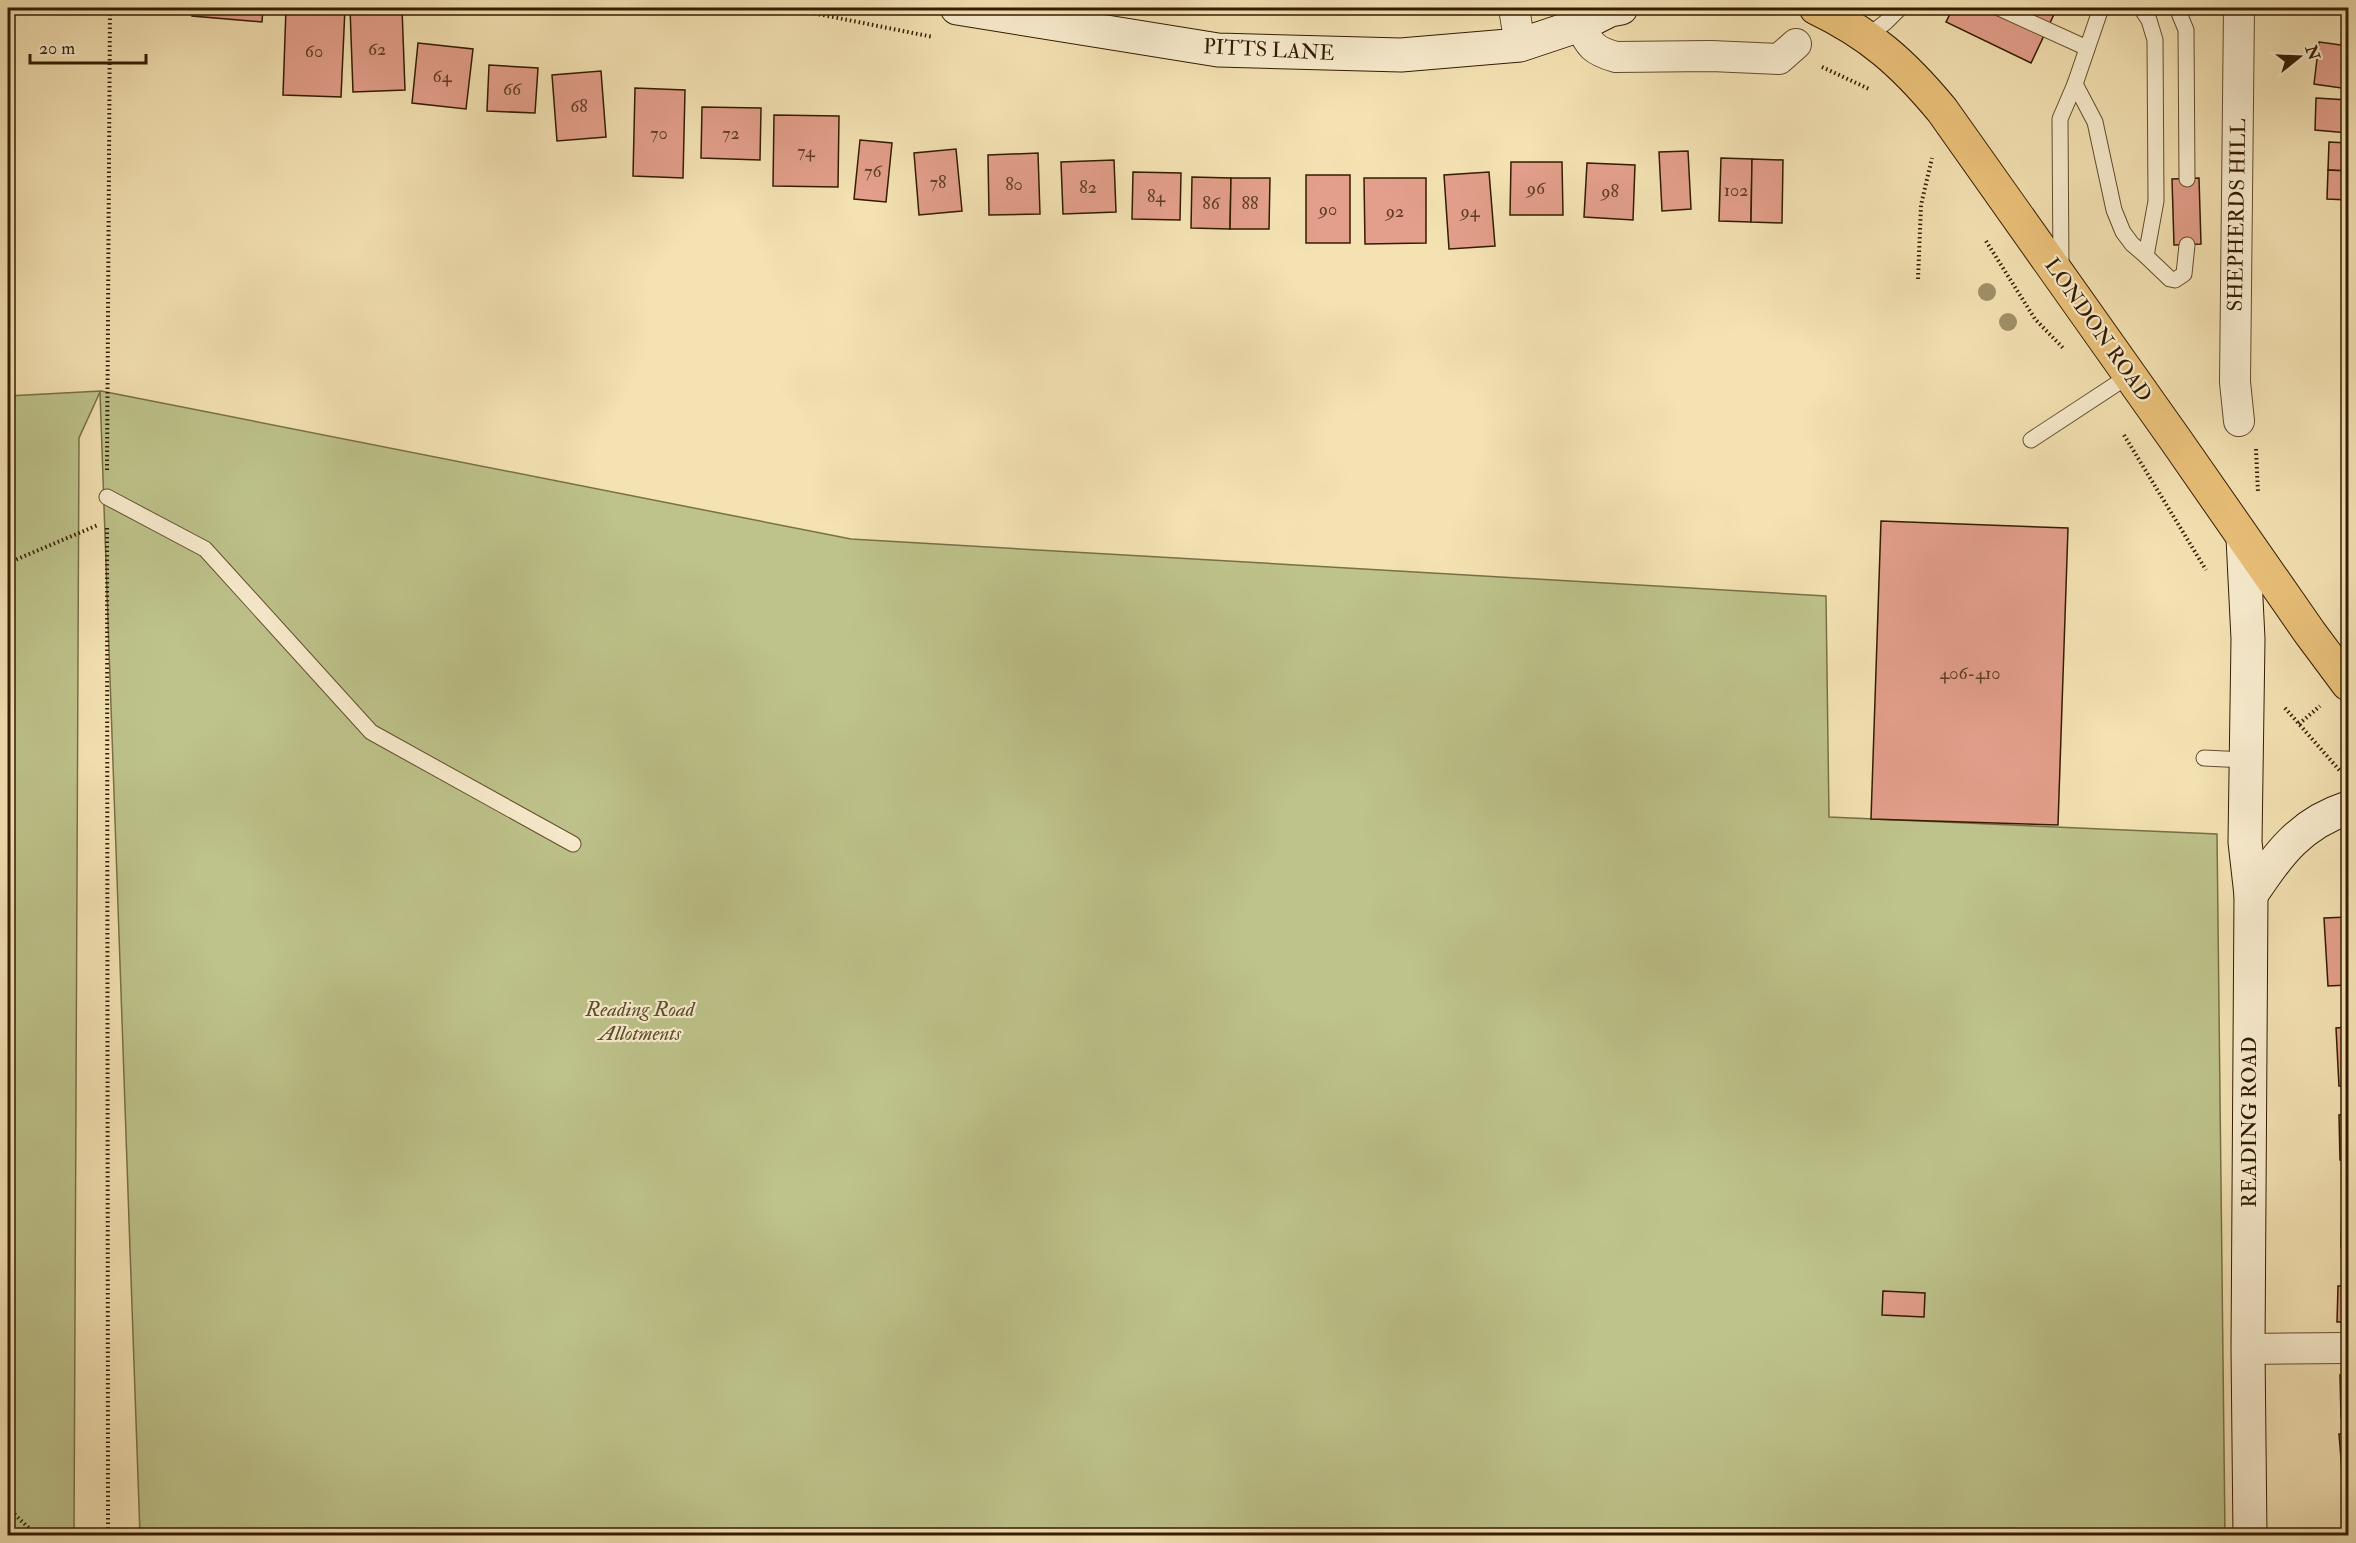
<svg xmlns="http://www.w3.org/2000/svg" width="2356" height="1543" font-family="'IM FELL Double Pica',serif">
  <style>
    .green { fill: #bec38b; stroke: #787046; stroke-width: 1.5 }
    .building { fill: #e39f8b; stroke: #331c00; stroke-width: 1.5 }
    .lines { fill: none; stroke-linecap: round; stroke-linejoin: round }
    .lane-casing { stroke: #634e2d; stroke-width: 17 }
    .street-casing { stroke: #634e2d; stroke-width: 32 }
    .secondary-casing { stroke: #331c00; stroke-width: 35 }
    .primary-casing { stroke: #331c00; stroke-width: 35 }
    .path { stroke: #331c00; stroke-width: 4; stroke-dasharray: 1.5 3; stroke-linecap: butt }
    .lane { stroke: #f8ecce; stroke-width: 15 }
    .street { stroke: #f8ecce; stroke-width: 30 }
    .secondary { stroke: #f8ecce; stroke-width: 33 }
    .primary { stroke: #eac17a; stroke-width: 33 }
    .tree { fill: #a19168 }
    .labels { text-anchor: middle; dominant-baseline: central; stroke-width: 4.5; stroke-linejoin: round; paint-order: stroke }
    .number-label { font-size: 18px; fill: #5f3d23 }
    .street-label { font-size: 21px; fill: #331c00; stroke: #f8ecce }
    .park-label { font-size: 21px; font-style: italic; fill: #5d4e2a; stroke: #f8ecce }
  </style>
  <rect width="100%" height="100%" fill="#f4e2b3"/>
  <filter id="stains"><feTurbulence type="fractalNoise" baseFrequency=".00333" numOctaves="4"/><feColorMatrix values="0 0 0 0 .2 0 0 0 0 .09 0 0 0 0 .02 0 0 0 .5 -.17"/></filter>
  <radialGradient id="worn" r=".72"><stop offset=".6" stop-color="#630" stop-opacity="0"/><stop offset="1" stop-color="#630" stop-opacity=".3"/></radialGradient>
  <!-- green -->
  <path class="green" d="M101,391L851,539L1826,596L1829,817L2217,834L2225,1535H140L100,392L79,438L74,1535L8,1536V396Z"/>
  <!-- building -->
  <g class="building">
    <path d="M193,8H263L262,22L192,16Z"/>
    <path d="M286,8H345L341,97L283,95Z"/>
    <path d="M350,8H402L405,90L353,92Z"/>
    <path d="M1953,8H2057L2031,63L1946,22Z"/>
    <path d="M2319,42L2348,46V89L2314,84Z"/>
    <path d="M418,43L473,49L466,109L412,103Z"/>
    <path d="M489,65L538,68L535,113L487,111Z"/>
    <path d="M601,71L606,137L557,141L552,75Z"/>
    <path d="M635,88L685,90L683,178L633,176Z"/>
    <path d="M2316,98L2348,100V133L2315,130Z"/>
    <path d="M702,107L761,108L760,160L701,158Z"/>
    <path d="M774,115L839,116L838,187L773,186Z"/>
    <path d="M860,140L892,143L886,202L854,199Z"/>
    <path d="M2329,142L2348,143V171L2328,170Z"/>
    <path d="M956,149L962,211L919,215L914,153Z"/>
    <path d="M1688,151L1691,209L1662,211L1659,152Z"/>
    <path d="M1038,153L1040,214L989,215L988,155Z"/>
    <path d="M1721,158L1752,159L1751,222L1719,221Z"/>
    <path d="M1752,159L1783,160L1782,223L1751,222Z"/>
    <path d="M1114,160L1116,212L1063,214L1061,162Z"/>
    <path d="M1511,162H1562L1563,215H1510Z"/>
    <path d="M1587,163L1635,165L1633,220L1584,217Z"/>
    <path d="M2328,170L2348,171V200L2327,199Z"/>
    <path d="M1133,172L1181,173L1180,220L1132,219Z"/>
    <path d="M1489,172L1495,246L1449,249L1444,175Z"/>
    <rect x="1306" y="175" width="44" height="68"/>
    <path d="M1192,177L1231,178L1230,229L1191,228Z"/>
    <rect x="8" y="178" width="1" height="60"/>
    <path d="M1231,178H1270L1269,229H1230Z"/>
    <path d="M1364,178H1426V243L1365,244Z"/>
    <path d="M2199,178L2201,244L2174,245L2172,179Z"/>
    <path d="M2343,211H2348V288L2345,289Z"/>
    <path d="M1881,521L2068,528L2058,825L1871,819Z"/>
    <path d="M2348,917V985L2328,986L2324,918Z"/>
    <path d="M2348,1027V1086H2339L2336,1028Z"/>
    <path d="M2348,1114V1159L2340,1160L2339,1115Z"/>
    <path d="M2342,1204H2348V1248L2341,1247Z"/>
    <path d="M2338,1286H2348V1322H2337Z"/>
    <path d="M1883,1291L1925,1293L1924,1317L1882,1315Z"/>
    <path d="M2340,1375H2348V1417L2341,1418Z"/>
    <path d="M2339,1434H2348V1520L2346,1521Z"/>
  </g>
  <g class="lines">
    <!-- lane casing -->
    <g class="lane-casing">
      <g id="lane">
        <path d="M1999,8L2087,48"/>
        <path d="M2177,8L2186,30L2187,179"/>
        <path d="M1868,36L1886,22L1900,8"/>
        <path d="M2075,84L2095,122L2114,210L2123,232L2132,244L2146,256L2156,201L2155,40L2149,20L2141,8"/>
        <path d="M2146,256L2170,279L2175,280L2184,274L2187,245"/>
        <path d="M2061,269L2060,119L2075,84L2101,8"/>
        <path d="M2031,440L2130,375"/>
        <path d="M107,497L205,549L371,732L573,844"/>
        <path d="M2204,758L2245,760"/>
      </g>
    </g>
    <!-- street casing -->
    <g class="street-casing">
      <g id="street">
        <path d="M1514,8L1520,45"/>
        <path d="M1580,25C1590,46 1594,51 1616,57L1711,56L1779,59L1796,44"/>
        <path d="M2239,421L2235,382L2239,8"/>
        <path d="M2248,1349L2348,1348"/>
      </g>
    </g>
    <!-- secondary casing -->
    <g class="secondary-casing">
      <g id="secondary">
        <path d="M957,8L1218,50L1401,55L1520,45L1580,25L1610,10L1621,8"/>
        <path d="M2243,538L2248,639L2245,842L2251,895L2248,1349L2250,1536"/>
        <path d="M2251,895C2279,854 2299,824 2348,808"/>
      </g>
    </g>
    <!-- primary casing -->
    <g class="primary-casing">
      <path id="primary" d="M1816,8C1870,34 1903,63 1942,110L2175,439L2310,633L2348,684"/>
    </g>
    <!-- path -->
    <g class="path">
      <path d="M788,8L933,37"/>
      <path d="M1822,67L1869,89"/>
      <path d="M1986,241L2035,319L2064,349"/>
      <path d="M1918,279L1921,205L1932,158"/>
      <path d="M2124,435L2206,570"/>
      <path d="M2256,449L2258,493"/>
      <path d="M107,470L110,8"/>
      <path d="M107,528L108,1536"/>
      <path d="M8,563L98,525"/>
      <path d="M2285,708L2341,772"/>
      <path d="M2299,724L2320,706"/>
      <path d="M8,1508L37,1536"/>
    </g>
    <!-- lane -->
    <use href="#lane" class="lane"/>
    <!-- street -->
    <use href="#street" class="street"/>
    <!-- secondary -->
    <use href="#secondary" class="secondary"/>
    <!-- primary -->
    <use href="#primary" class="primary"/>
  </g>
  <!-- trees -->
  <g class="tree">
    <circle cx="1987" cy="292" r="9"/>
    <circle cx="2008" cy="322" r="9"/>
  </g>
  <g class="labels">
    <!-- number labels -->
    <g class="number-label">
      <text x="377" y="49">62</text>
      <text x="314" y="51">60</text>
      <text x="442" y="76">64</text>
      <text x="512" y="89">66</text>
      <text x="579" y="106">68</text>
      <text x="659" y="133">70</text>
      <text x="731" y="133">72</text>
      <text x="806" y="151">74</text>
      <text x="873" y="171">76</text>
      <text x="938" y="182">78</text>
      <text x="1014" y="184">80</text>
      <text x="1088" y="187">82</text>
      <text x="1536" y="188">96</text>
      <text x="1736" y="190">102</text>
      <text x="1610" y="191">98</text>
      <text x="1156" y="196">84</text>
      <text x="1211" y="203">86</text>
      <text x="1250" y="203">88</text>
      <text x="1328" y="209">90</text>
      <text x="1395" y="211">92</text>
      <text x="1470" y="211">94</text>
      <text x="1970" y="673">406-410</text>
    </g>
    <!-- street labels -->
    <g class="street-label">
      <text transform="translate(1269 50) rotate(3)">PITTS LANE</text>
      <text transform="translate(2237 215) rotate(-89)">SHEPHERDS HILL</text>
      <text transform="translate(2098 330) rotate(55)">LONDON ROAD</text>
      <text transform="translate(2249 1122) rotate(-90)">READING ROAD</text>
    </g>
    <!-- park labels -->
    <g class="park-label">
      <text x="640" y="1009">Reading Road<tspan x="640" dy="24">Allotments</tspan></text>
    </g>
  </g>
  <!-- margin -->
  <rect width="2356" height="1543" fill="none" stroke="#f4e2b3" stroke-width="30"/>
  <rect x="9" y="9" width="2338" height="1525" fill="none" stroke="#331c00" stroke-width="3"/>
  <rect x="15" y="15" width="2326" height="1513" fill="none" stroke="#331c00" stroke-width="1.5"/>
  <!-- north arrow -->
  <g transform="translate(2299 57) rotate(72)" stroke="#f8ecce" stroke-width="4.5" paint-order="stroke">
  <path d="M0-4.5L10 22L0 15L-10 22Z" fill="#331c00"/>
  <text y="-9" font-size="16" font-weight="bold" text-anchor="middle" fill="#331c00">N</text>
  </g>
  <!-- scale -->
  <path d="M30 54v9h116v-9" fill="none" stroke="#331c00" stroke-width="3"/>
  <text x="39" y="54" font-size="18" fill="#331c00" stroke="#f8ecce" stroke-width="4.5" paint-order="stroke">20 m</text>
  <rect width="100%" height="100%" filter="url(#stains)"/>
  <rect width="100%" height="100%" fill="url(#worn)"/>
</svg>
